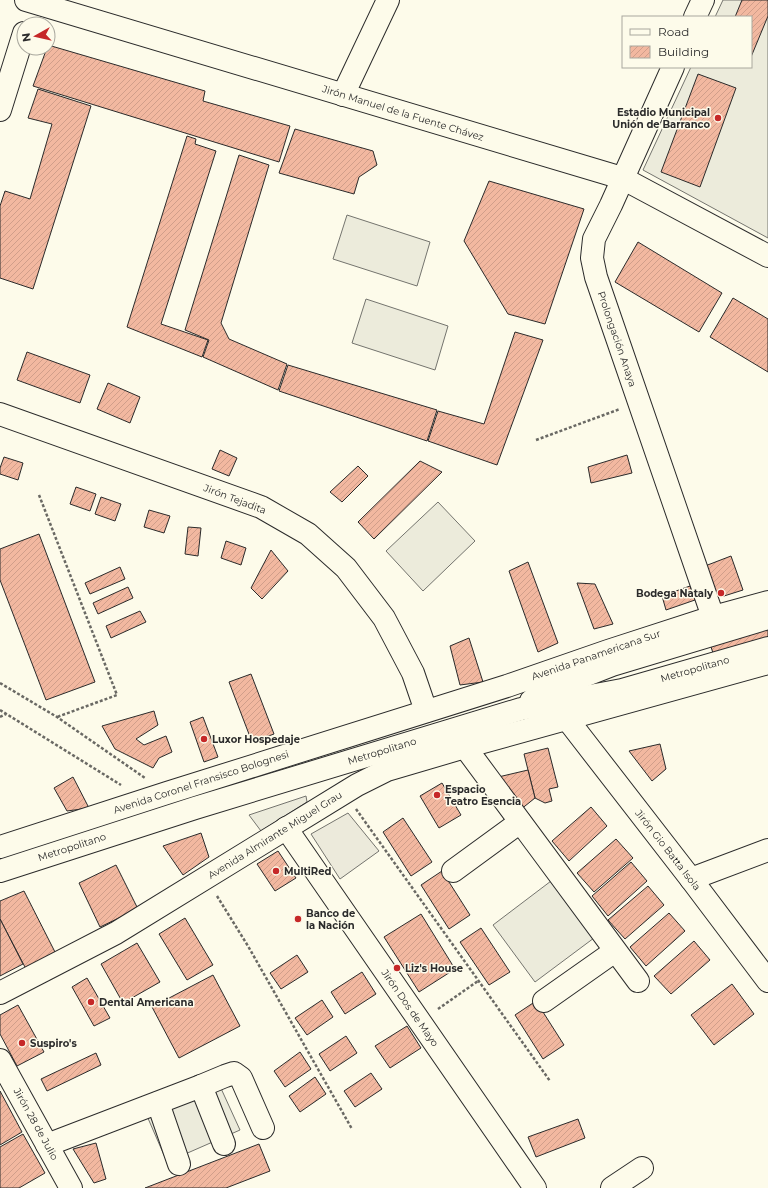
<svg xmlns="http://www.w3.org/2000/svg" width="768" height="1188" font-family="Montserrat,sans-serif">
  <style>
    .grass { fill: #ecebdb; stroke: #74746e }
    .parking { fill: #eceadb; stroke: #74746e }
    .building { fill: url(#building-hatch); stroke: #2b2b2b }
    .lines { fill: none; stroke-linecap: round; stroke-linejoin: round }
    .minor-casing { stroke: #2b2b2b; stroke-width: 24 }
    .major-casing { stroke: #2b2b2b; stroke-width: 24 }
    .path { stroke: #6a6964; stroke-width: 2.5; stroke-dasharray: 3 2; stroke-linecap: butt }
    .minor { stroke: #fdfbea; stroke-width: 22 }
    .major { stroke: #fdfbea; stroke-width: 22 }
    .poi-dot { fill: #c62828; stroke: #fdfbea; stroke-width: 1.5 }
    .labels { text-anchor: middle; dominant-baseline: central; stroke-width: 3; stroke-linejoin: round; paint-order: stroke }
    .poi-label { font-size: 10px; font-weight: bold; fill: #2b2b2b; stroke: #fdfbea; text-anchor: start }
    .street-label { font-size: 10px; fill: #2b2b2b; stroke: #fdfbea }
  </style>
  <defs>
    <pattern id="building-hatch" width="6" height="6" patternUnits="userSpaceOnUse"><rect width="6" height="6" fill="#f2b8a0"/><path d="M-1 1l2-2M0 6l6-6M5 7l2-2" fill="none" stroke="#d09e8a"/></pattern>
  </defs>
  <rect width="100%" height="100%" fill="#fdfbea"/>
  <!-- grass -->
  <g class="grass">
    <path d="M723,0H768V238L643,170L691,67H751V17H715Z"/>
    <path d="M347,215L430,242L417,286L333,259Z"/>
    <path d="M366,299L448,326L435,370L352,343Z"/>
    <path d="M438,502L475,541L423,591L386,551Z"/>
    <path d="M306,796L307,802L261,831L249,815Z"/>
    <path d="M555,878L598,935L535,982L493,925Z"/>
    <path d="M219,1084L240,1130L167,1162L147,1116Z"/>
  </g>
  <!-- parking -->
  <path class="parking" d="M348,813L379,851L340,879L311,834Z"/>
  <!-- building -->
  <g class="building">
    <path d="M742,0H768V16L751,57V17H735Z"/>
    <path d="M48,45L205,91L203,101L290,126L279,162L33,86Z"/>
    <path d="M698,74L736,88L700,187L661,172Z"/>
    <path d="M38,89L91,106L33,289L0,278V206L5,191L30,199L52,124L28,118Z"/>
    <path d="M295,129L373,151L377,165L359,177L354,194L279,173Z"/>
    <path d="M187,136L196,139L195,144L216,151L161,324L208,340L202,357L127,327Z"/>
    <path d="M239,155L269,165L221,323L229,339L287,364L278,390L203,357L209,340L185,330Z"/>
    <path d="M489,181L584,209L545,324L508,314L464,241Z"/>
    <path d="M638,242L722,293L699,332L615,282Z"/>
    <path d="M733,298L768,319V372L710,337Z"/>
    <path d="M515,332L543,340L497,465L428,441L438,411L484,424Z"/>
    <path d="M27,352L90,375L80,403L17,380Z"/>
    <path d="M288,365L437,410L427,441L279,391Z"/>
    <path d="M108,383L140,397L130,423L97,409Z"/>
    <path d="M220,450L237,458L229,476L212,469Z"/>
    <path d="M627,455L632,473L591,483L588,467Z"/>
    <path d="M4,457L23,463L18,480L0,474V468Z"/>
    <path d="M420,461L442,472L374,539L358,522Z"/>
    <path d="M358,466L368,476L342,502L330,492Z"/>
    <path d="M76,487L96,494L90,511L70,504Z"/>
    <path d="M101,497L121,504L115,521L95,514Z"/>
    <path d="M149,510L170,516L164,533L144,527Z"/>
    <path d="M188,527L201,528L198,556L185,554Z"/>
    <path d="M39,534L95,682L46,700L0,580V549Z"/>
    <path d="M226,541L246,548L241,565L221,558Z"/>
    <path d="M271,550L288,571L262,599L251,588Z"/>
    <path d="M731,556L743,590L724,596L718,595L714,590L705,566Z"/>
    <path d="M528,562L558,643L538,652L509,571Z"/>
    <path d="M120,567L125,579L90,594L85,583Z"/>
    <path d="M577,583L595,584L613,624L594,629Z"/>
    <path d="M690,586L695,600L666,610L662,596Z"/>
    <path d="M128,587L133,598L98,614L93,603Z"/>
    <path d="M140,611L146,622L111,638L106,626Z"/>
    <path d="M768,627V640L714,656L710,644Z"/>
    <path d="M469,638L483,682L460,685L450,646Z"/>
    <path d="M251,674L274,734L252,742L229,682Z"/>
    <path d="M154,711L158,725L136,739L144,745L166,736L172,752L159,758L153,768L115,749L102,726Z"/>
    <path d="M203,717L218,757L204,762L190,722Z"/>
    <path d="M660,744L666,769L652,781L629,751Z"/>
    <path d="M548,748L558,787L549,789L552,801L545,803L535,798L524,754Z"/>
    <path d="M528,770L535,798L520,810L494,778Z"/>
    <path d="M73,777L89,808L67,811L54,788Z"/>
    <path d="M442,783L461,815L439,828L420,796Z"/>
    <path d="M591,807L607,826L569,861L552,841Z"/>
    <path d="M403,818L432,862L411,876L383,832Z"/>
    <path d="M201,833L209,857L183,875L163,846Z"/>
    <path d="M616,839L633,858L594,892L577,873Z"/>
    <path d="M278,851L296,878L275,891L257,864Z"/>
    <path d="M631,862L647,881L608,916L592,896Z"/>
    <path d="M116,865L138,909L100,927L79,883Z"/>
    <path d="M442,871L470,915L449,929L421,885Z"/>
    <path d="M648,886L664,905L625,939L608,920Z"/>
    <path d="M24,891L55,952L26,969L0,919V901Z"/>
    <path d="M669,913L685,931L646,966L630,947Z"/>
    <path d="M421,914L455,969L419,992L384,937Z"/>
    <path d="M185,918L213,965L187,980L159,934Z"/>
    <path d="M0,919L23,964L0,976Z"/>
    <path d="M481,928L510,972L489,985L460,942Z"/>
    <path d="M694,941L710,960L671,994L654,976Z"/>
    <path d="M137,943L160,982L123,1003L101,964Z"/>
    <path d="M297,955L308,972L281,989L270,973Z"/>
    <path d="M362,972L376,994L345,1014L331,992Z"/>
    <path d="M213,975L240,1026L179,1058L152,1007Z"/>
    <path d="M87,978L110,1018L94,1026L72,987Z"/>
    <path d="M732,984L754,1014L714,1045L691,1015Z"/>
    <path d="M322,1000L333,1017L307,1035L295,1018Z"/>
    <path d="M536,1001L564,1045L543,1059L515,1015Z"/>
    <path d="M18,1005L44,1052L17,1066L0,1034V1015Z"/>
    <path d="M407,1026L421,1048L390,1068L375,1046Z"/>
    <path d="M346,1036L357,1053L330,1071L319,1054Z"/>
    <path d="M300,1052L311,1069L285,1087L274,1071Z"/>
    <path d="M96,1053L101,1065L47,1091L41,1079Z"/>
    <path d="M371,1073L382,1089L355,1107L344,1091Z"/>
    <path d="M315,1077L326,1094L300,1112L289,1096Z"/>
    <path d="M0,1091L22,1132L0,1145Z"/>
    <path d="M578,1119L585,1138L536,1157L528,1137Z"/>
    <path d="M23,1134L45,1173L19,1188H0V1147Z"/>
    <path d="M96,1143L106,1179L94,1183L73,1149Z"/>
    <path d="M259,1144L270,1171L226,1188H145Z"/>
  </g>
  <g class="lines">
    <!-- minor casing -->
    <g class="minor-casing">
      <g id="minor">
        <path d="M26,0L622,178L768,256"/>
        <path d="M695,17L703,0"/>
        <path d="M673,67L611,205L594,239L592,258L596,277L713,617"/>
        <path d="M343,95L388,0"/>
        <path d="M0,110L24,33"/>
        <path d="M0,414L261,507L308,534L346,568L384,618L413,673L426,711"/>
        <path d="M531,701L540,693L612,665L768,618"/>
        <path d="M567,719L691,879L768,981"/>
        <path d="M465,747L638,981"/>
        <path d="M286,828L535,1188"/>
        <path d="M0,871L195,808L521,709L622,690L768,648"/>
        <path d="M453,871L520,822"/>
        <path d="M691,879L768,850"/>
        <path d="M544,1001L615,951"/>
        <path d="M201,1086L224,1144"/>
        <path d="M158,1103L179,1164"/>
        <path d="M47,1145L201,1086L225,1076L234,1073L241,1078L263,1128"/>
        <path d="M612,1188L642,1168"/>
      </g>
    </g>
    <!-- major casing -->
    <g class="major-casing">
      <g id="major">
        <path d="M0,847L167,793L507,686L608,651L713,617L768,602"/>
        <path d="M0,993L116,933L357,785L387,770L465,747L768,663"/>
        <path d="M0,1060L71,1188"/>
      </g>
    </g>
    <!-- path -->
    <g class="path">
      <path d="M536,440L620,409"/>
      <path d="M39,495L117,695L57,717"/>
      <path d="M0,683L57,717L145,778"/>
      <path d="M0,710L121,785"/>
      <path d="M0,717L6,714"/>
      <path d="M356,809L550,1081"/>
      <path d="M217,896L248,946L352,1129"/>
      <path d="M438,1009L478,981"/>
    </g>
    <!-- minor -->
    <use href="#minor" class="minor"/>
    <!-- major -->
    <use href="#major" class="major"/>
  </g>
  <!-- markers -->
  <g class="poi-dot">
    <circle cx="718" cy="118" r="4"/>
    <circle cx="721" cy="593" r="4"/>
    <circle cx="204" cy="739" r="4"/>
    <circle cx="437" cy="795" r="4"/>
    <circle cx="276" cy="871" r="4"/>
    <circle cx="298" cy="919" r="4"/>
    <circle cx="397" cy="968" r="4"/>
    <circle cx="91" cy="1002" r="4"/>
    <circle cx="22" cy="1043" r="4"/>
  </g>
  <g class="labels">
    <!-- poi labels -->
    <g class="poi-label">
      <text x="710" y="112" text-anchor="end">Estadio Municipal<tspan x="710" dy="12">Unión de Barranco</tspan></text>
      <text x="713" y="593" text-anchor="end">Bodega Nataly</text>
      <text x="212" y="739">Luxor Hospedaje</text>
      <text x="445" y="789">Espacio<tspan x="445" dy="12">Teatro Esencia</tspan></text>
      <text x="284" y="871">MultiRed</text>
      <text x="306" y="913">Banco de<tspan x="306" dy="12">la Nación</tspan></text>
      <text x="405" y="968">Liz's House</text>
      <text x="99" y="1002">Dental Americana</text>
      <text x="30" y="1043">Suspiro's</text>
    </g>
    <!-- street labels -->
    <g class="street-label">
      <text transform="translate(403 113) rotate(17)">Jirón Manuel de la Fuente Chávez</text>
      <text transform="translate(617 339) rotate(71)">Prolongación Anaya</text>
      <text transform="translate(235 499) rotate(21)">Jirón Tejadita</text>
      <text transform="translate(596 655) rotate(-19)">Avenida Panamericana Sur</text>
      <text transform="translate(695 669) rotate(-16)">Metropolitano</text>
      <text transform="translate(382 751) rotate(-17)">Metropolitano</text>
      <text transform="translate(201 782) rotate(-18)">Avenida Coronel Fransisco Bolognesi</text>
      <text transform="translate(275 835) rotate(-32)">Avenida Almirante Miguel Grau</text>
      <text transform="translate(72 847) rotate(-18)">Metropolitano</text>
      <text transform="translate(668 850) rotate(52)">Jirón Gio Batta Isola</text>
      <text transform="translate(410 1008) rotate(55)">Jirón Dos de Mayo</text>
      <text transform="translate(36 1124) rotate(61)">Jirón 28 de Julio</text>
    </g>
  </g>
  <!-- legend -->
  <rect x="622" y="16" width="130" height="52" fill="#fdfbea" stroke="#a9a89e"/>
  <rect x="630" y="29" width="20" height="6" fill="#fdfbea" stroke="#a9a89e"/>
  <text x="658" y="36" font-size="12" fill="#2b2b2b">Road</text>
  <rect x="630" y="46" width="20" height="12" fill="url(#building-hatch)" stroke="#a9a89e"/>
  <text x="658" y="56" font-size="12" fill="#2b2b2b">Building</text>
  <!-- north arrow -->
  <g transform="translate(36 36) rotate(262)"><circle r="19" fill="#fdfbea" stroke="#a9a89e"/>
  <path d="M0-3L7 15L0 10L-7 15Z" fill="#c62828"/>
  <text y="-6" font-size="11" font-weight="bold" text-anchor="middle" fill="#2b2b2b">N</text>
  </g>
</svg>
